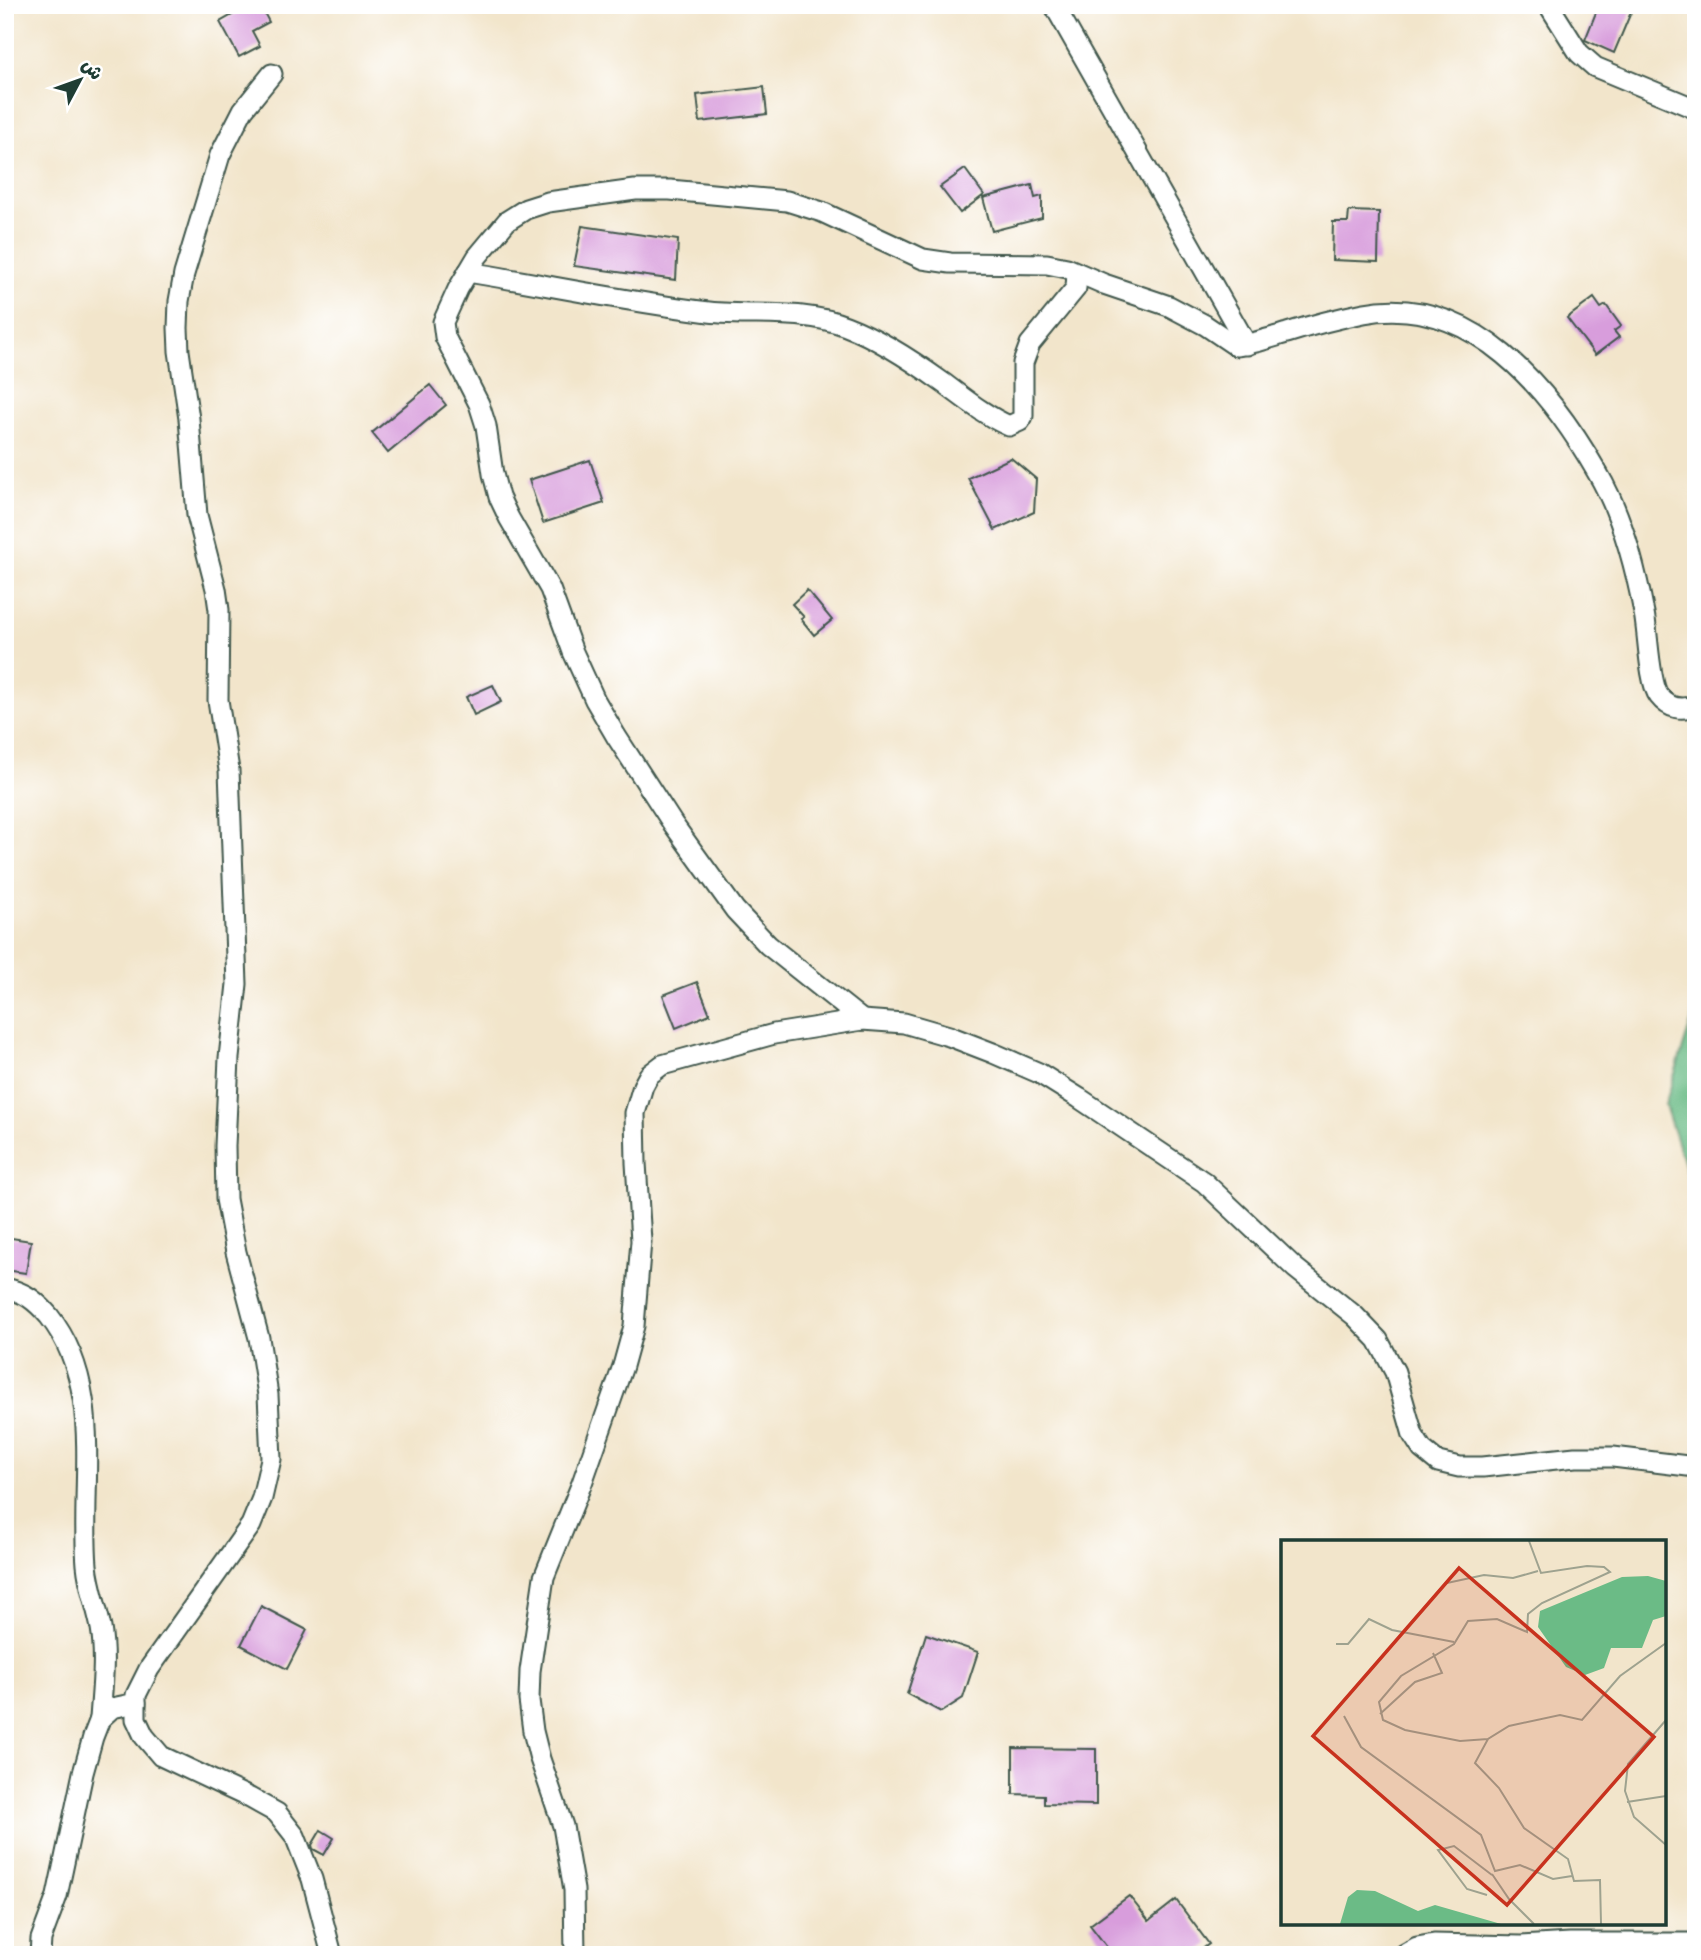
<svg xmlns="http://www.w3.org/2000/svg" width="1701" height="1960" font-family="'Shantell Sans','Playpen Sans Arabic',sans-serif">
  <style>
    .forest { fill: #6bbb86; stroke: #457c5d; stroke-width: 2 }
    .building { fill: #d89ddc }
    .lines { fill: none; stroke-linecap: round; stroke-linejoin: round }
    .street-casing { stroke: #3f564b; stroke-width: 23 }
    .street { stroke: #fff; stroke-width: 19 }
    .inset-road { fill: none; stroke: #9ea28f; stroke-width: 2 }
    .view { fill: #c8321e; fill-opacity: 0.15; stroke: #c8321e; stroke-width: 3.5 }
    .inset-edge { fill: none; stroke: #1f3d34; stroke-width: 3.5 }
  </style>
  <rect width="100%" height="100%" fill="#fff"/>
  <filter id="ink" filterUnits="userSpaceOnUse"><feTurbulence type="fractalNoise" baseFrequency=".0143" numOctaves="2"/><feDisplacementMap in="SourceGraphic" scale="14" xChannelSelector="R" yChannelSelector="G"/><feConvolveMatrix kernelMatrix="1 2 1 2 8 2 1 2 1" color-interpolation-filters="sRGB"/></filter>
  <filter id="wash" filterUnits="userSpaceOnUse"><feTurbulence type="fractalNoise" baseFrequency=".00686" numOctaves="4" result="noise"/><feDisplacementMap in="SourceGraphic" scale="28" xChannelSelector="R" yChannelSelector="G"/><feGaussianBlur stdDeviation="1.57" result="paint"/><feColorMatrix in="noise" values="0 0 0 0 0 0 0 0 0 0 0 0 0 0 0 0 0 1.4 0 .05"/><feComposite in="paint" operator="in"/></filter>
  <g filter="url(#wash)">
    <rect width="100%" height="100%" fill="#f2e5cb"/>
    <!-- forest -->
    <path class="forest" d="M1696,1007V1202L1665,1105Z"/>
    <g id="blocks">
      <!-- building -->
      <g class="building">
        <path d="M250,5H260L269,22L252,31L260,46L239,57L220,22Z"/>
        <path d="M1599,5H1634L1614,53L1585,40Z"/>
        <path d="M764,87L767,114L700,122L697,95Z"/>
        <path d="M965,169L984,195L960,213L940,187Z"/>
        <path d="M1032,185L1035,198L1042,196V218L992,231L983,198Z"/>
        <path d="M1349,211L1379,212L1378,262L1332,260L1333,222H1348Z"/>
        <path d="M582,226L678,240L676,280L574,266Z"/>
        <path d="M1594,298L1601,308L1606,305L1621,326L1614,331L1619,337L1595,355L1567,318Z"/>
        <path d="M430,385L446,405L388,453L372,433Z"/>
        <path d="M1011,458L1036,479L1034,512L995,530L968,478Z"/>
        <path d="M590,460L604,503L543,523L529,480Z"/>
        <path d="M807,590L832,620L814,635L801,619L804,617L792,604Z"/>
        <path d="M493,685L501,702L474,715L466,697Z"/>
        <path d="M697,982L710,1014L676,1028L663,995Z"/>
        <path d="M5,1237L31,1241L26,1273L5,1270Z"/>
        <path d="M261,1606L307,1630L287,1669L241,1645Z"/>
        <path d="M926,1634L978,1652L963,1698L941,1712L907,1694Z"/>
        <path d="M1013,1748L1096,1749V1805L1044,1804V1795L1013,1794Z"/>
        <path d="M321,1830L334,1838L324,1855L313,1849L312,1845Z"/>
        <path d="M1129,1896L1149,1921L1176,1900L1209,1944L1194,1955H1113L1090,1925Z"/>
      </g>
    </g>
  </g>
  <g filter="url(#ink)">
    <use href="#blocks" fill-opacity="0" stroke="#3f564b" stroke-width="2"/>
    <g class="lines">
      <!-- street casing -->
      <g class="street-casing">
        <g id="street">
          <path d="M1054,5L1247,345"/>
          <path d="M1550,7L1579,53L1595,67L1696,109"/>
          <path d="M272,74L243,110L220,155L184,274L179,301L178,328L179,351L189,419L197,515L216,589L219,610L218,700L229,770L237,984L229,1058L225,1146L226,1199L236,1252L259,1338L268,1395L271,1459L262,1498L251,1525L149,1669L136,1695V1719L144,1736L161,1756L250,1798L277,1813L295,1836L312,1879L332,1955"/>
          <path d="M468,272C548,285 628,302 709,312C755,317 803,309 846,326C880,339 913,361 942,382C964,398 984,415 1009,426L1020,421L1023,416V363L1030,344L1076,288L1077,273"/>
          <path d="M862,1020L768,945L735,910L673,824L616,736L595,700L573,652L550,589L509,518L499,497L493,474L486,426L479,404L445,337L443,322L458,289L477,257L507,221L526,209L548,202L635,190H670L787,201L822,212L923,259L950,263L1047,264L1067,268L1104,284L1169,306L1205,325L1236,346C1253,344 1270,338 1287,333C1312,325 1339,318 1364,313C1472,293 1550,390 1597,472C1622,514 1635,565 1644,613C1648,631 1649,683 1659,696C1669,709 1682,711 1696,705"/>
          <path d="M5,1288C25,1292 36,1301 49,1316C105,1387 80,1482 87,1565C89,1587 97,1607 101,1628C106,1657 102,1689 100,1719"/>
          <path d="M40,1955L41,1939L57,1896L83,1773L93,1737L100,1719L112,1708L136,1703"/>
          <path d="M575,1955L574,1890L563,1826L540,1759L533,1731L529,1700L530,1671L544,1577L582,1483L623,1366L634,1326L641,1241L636,1163L635,1113L643,1086L649,1075L662,1065L774,1034L862,1020L904,1023L949,1036L993,1053L1039,1073L1079,1098L1204,1182L1295,1268L1355,1316L1378,1340L1395,1372L1413,1435L1422,1449L1438,1462L1459,1467H1483L1575,1457H1613L1696,1467"/>
          <path d="M1403,1955L1417,1947L1434,1944L1521,1946L1570,1943H1696"/>
        </g>
      </g>
      <!-- street -->
      <use href="#street" class="street"/>
    </g>
  </g>
  <!-- overview -->
  <g transform="translate(1281 1540)">
    <rect width="385" height="385" fill="#f2e5cb"/>
    <path d="M367,36L385,41V76L372,80L361,108H330L323,128L304,135L285,127L257,87L259,71L341,37ZM76,350L94,351L137,371L154,365L220,384H59L67,357Z" fill="#6bbb86"/>
    <path class="inset-road" d="M166,43L203,35L232,38L257,31M55,104H67L88,79L111,90L173,102M99,174L134,142L161,133L152,113M63,176L80,207L200,295L214,331L239,325L272,339L291,336M385,180L347,224L344,251L353,277L385,305M207,199L179,201L124,190L102,180L98,162L120,136L173,104L187,81L216,79L246,92L247,74L261,63L329,32L323,27L306,26L260,33L248,1M346,262L385,256M211,334L228,359L253,384M206,355L186,349L157,310L173,306L211,335M320,384L319,340L293,341L287,319L243,288L218,248L194,223L207,199L228,186L279,175L301,180L339,136L385,103"/>
    <path class="view" d="M178,28L373,197L226,365L32,196Z"/>
    <rect width="385" height="385" class="inset-edge"/>
  </g>
  <!-- margin -->
  <rect width="1701" height="1960" fill="none" stroke="#fff" stroke-width="28"/>
  <!-- north arrow -->
  <g transform="translate(80 80) rotate(49)" stroke="#ffffff" stroke-width="5" paint-order="stroke">
  <path d="M0-5L12 26L0 18L-12 26Z" fill="#1f3d34"/>
  <text y="-10" font-size="19" font-weight="bold" text-anchor="middle" fill="#1f3d34">ش</text>
  </g>
</svg>
